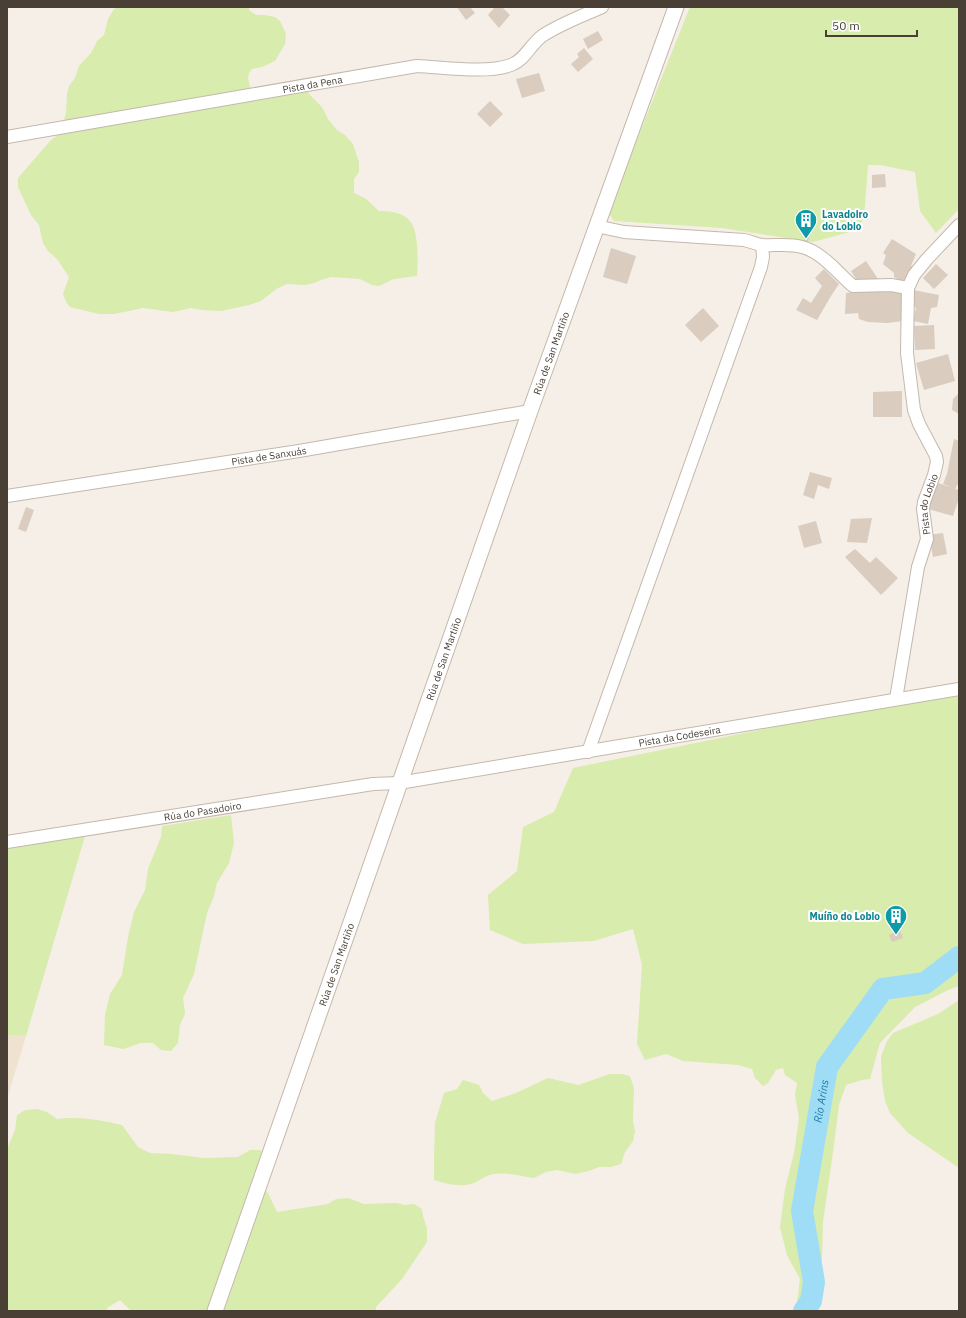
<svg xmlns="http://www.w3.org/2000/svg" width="966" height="1318" font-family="'IBM Plex Sans',sans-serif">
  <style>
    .education { fill: #efe2d0 }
    .green { fill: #d7ecad }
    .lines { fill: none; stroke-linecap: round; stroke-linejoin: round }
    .river { stroke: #9fddf6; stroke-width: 22 }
    .building { fill: #daccbe }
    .minor-casing { stroke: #c4b8ac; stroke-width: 14 }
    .tertiary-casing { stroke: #c4b8ac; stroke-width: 17 }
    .minor { stroke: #fff; stroke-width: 12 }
    .tertiary { stroke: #fff; stroke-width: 15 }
    .labels { text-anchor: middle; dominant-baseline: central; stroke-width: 4; stroke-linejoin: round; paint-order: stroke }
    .street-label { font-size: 10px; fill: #493f35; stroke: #fff }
    .culture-label { font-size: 10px; font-weight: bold; fill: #0d838f; stroke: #fff; text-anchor: start }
    .water-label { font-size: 11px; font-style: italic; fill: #227da4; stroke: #fff }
  </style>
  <rect width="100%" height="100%" fill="#f5efe7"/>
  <!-- education -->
  <path class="education" d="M7,1035L26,1036L7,1099Z"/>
  <!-- green -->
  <g class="green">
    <path d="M119,7H249V10L256,15H264L275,17L280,21L286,34L285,44L275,61L262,67L252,69L249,73L248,78L250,87L255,90H306L310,95L322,107L328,119L337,130L345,135L353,144L359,162V172L354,179V193L365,198L379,211C389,211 403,212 410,221C419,232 418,262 417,276L394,279L379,286L372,285L360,279L331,277L324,279L314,283L305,285L287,284L276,289L261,301L249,305L221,311L202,310L191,308L173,312L143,308L114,314H99L70,307L66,302L63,294L69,277L57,259L48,251L43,243L39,225L31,215L18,187V178L50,141L61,132L66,113L67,94L69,86L75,78L79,66L91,53L97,41L104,35L108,19L114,9Z"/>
    <path d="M690,7H959V209L936,233L920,211L915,172L880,165H868L864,218L857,230L813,242L722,228L614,221L608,212Z"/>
    <path d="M959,696V986L948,990L915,1007L880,1043L870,1079L862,1080L846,1085L839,1105L834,1145L823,1222L822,1258L816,1311H793L797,1303L800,1279L787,1255L780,1227L785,1189L794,1153L799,1118L795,1095L797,1083L785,1075L783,1068L776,1070L768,1083L763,1086L755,1078L752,1069L738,1065L683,1061L666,1054L645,1060L637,1044L642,965L633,929L594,941L523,944L490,930L488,895L517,871L523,827L554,812L573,768L823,717Z"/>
    <path d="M231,815L234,843L229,863L217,883L214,896L207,913L194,974L183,998L185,1014L180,1025L178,1043L171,1051L161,1050L153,1043H141L123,1049L104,1045L105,1015L110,994L122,975L128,937L134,912L145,890L148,869L161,837L162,826Z"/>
    <path d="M85,836L26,1036L7,1035V849Z"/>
    <path d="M959,1000V1168L908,1133L890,1113L885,1101L882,1081L881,1057L887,1041L893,1033L938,1014Z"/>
    <path d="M610,1074H622L630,1076L634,1088L633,1121L635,1131L633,1141L625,1152L621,1164L611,1167H599L589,1171L576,1174L557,1170L546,1172L534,1178C521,1176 508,1172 494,1174C486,1175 481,1180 474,1183C460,1188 448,1184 434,1180V1159L435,1123L444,1093L457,1089L463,1080L479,1085L483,1093L492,1101L516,1093L548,1078L578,1085Z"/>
    <path d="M37,1109L47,1112L57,1119C78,1116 101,1120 122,1125L138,1147L150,1153L171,1154L204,1158L238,1157L250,1150H260L264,1154L258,1182L268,1193L277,1212L328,1204L336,1199L348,1198L364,1204L396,1203L405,1205L414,1204L422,1209L423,1216L427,1228V1242L402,1279L376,1307V1311H131L120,1300L107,1308L108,1311H7V1149L15,1130L17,1115L25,1110Z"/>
  </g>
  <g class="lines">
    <!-- river -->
    <path class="river" id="s1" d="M804,1311L811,1301L814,1282L802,1211L827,1067L883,989L925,983L959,957"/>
  </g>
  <!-- building -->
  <g class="building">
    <path d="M457,7H470L475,13L466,20Z"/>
    <path d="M495,7L503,8L510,15L499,28L488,15Z"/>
    <path d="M598,31L603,40L588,49L583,39Z"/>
    <path d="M584,48L593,59L578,72L571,64L579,57L577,54Z"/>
    <path d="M539,73L545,91L522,98L516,79Z"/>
    <path d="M490,101L503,114L490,127L477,114Z"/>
    <path d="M885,174L886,187L872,188V175Z"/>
    <path d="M805,237L809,238L807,243H804Z"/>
    <path d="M892,239L916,254L911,266L915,268L903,282L894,277V273L883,264L886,255L883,253Z"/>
    <path d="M611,248L636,256L627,284L603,277Z"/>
    <path d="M866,261L880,282L859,284L851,271Z"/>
    <path d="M936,264L948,275L934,289L923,278Z"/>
    <path d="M824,269L839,284L831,296L817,320L796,310L803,298L811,303L822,286L815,278Z"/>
    <path d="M913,290L939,295L937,307L931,308L928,324L913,321L916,308L911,302Z"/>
    <path d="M861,291H887L904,294L903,321L887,323L868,322L859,319L858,313L845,314L846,293Z"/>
    <path d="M703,308L719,326L701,342L685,325Z"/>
    <path d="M934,325L935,349L915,350L914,326Z"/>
    <path d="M948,354L955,381L924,390L916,363Z"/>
    <path d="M902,391V417H873V392Z"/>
    <path d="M959,393V414L952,410L953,399Z"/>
    <path d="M954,439L959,441V482L955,489L959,490V498L953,516L928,509L938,483L953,488L943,484L947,474Z"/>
    <path d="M810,472L832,478L829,489L818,485L814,499L803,495Z"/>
    <path d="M26,507L34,510L26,532L18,529Z"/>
    <path d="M872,518L867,543L847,542L851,519Z"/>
    <path d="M816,521L822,543L804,548L798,526Z"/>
    <path d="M943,533L947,554L933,557L929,535Z"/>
    <path d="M855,549L870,563L876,557L898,578L881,595L845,557Z"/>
    <path d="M900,930L903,938L892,942L889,935Z"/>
  </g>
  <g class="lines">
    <!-- minor casing -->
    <g class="minor-casing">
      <g id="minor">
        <path id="s2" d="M7,137L417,66C443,67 486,74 511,65C525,60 530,45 542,36C560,24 582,16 602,7"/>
        <path d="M596,226L624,232L744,240C749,241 756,244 762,245C775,246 788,243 802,247C822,252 838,273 853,286L891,285L908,288"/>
        <path id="s3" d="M7,496L299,451L530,411"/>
        <path id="s4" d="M896,699L918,567L927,539L923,509L924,502L934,475L937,462L936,456L919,424L914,410L907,353L908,288L914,275L927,259L959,225"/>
        <path d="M588,752L761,267L763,257L762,245"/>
        <path id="s5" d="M7,842L373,784L399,783L959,689"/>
      </g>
    </g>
    <!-- tertiary casing -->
    <g class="tertiary-casing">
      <g id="tertiary">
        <path id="s6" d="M215,1311L530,411L676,7"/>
      </g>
    </g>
    <!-- minor -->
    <use href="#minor" class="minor"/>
    <!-- tertiary -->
    <use href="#tertiary" class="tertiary"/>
  </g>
  <!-- icons -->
  <defs>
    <g id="building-pin" transform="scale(1.15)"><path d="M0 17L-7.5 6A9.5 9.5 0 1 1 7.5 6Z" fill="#0f9aa8" stroke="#fff"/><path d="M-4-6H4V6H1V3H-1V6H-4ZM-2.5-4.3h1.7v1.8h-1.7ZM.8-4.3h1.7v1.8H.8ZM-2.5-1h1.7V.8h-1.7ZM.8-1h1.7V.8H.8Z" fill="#fff"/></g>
  </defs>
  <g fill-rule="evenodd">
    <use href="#building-pin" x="806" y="220"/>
    <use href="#building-pin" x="896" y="916"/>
  </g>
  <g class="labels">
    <!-- street labels -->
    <g class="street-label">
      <text stroke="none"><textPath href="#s2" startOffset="310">Pista da Pena</textPath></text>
      <text stroke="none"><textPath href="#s6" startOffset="1015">Rúa de San Martiño</textPath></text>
      <text stroke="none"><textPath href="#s3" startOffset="265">Pista de Sanxuás</textPath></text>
      <text stroke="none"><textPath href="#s4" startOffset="199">Pista do Lobio</textPath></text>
      <text stroke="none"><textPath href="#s6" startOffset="691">Rúa de San Martiño</textPath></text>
      <text stroke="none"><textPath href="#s5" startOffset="681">Pista da Codeseira</textPath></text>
      <text stroke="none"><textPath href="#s5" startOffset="198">Rúa do Pasadoiro</textPath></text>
      <text stroke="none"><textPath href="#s6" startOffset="367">Rúa de San Martiño</textPath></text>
    </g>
    <!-- culture labels -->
    <g class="culture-label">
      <text x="822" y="214">Lavadoiro<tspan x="822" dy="12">do Lobio</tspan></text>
      <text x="880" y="916" text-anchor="end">Muíño do Lobio</text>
    </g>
    <!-- water labels -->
    <g class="water-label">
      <text stroke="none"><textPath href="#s1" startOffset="215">Río Aríns</textPath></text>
    </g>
  </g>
  <!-- border -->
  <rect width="966" height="1318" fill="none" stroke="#493f35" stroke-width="16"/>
  <!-- scale -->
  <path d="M826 30v6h91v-6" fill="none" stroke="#493f35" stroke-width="2"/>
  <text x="832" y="30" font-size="12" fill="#493f35" stroke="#ffffff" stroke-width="3" paint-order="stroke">50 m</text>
</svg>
